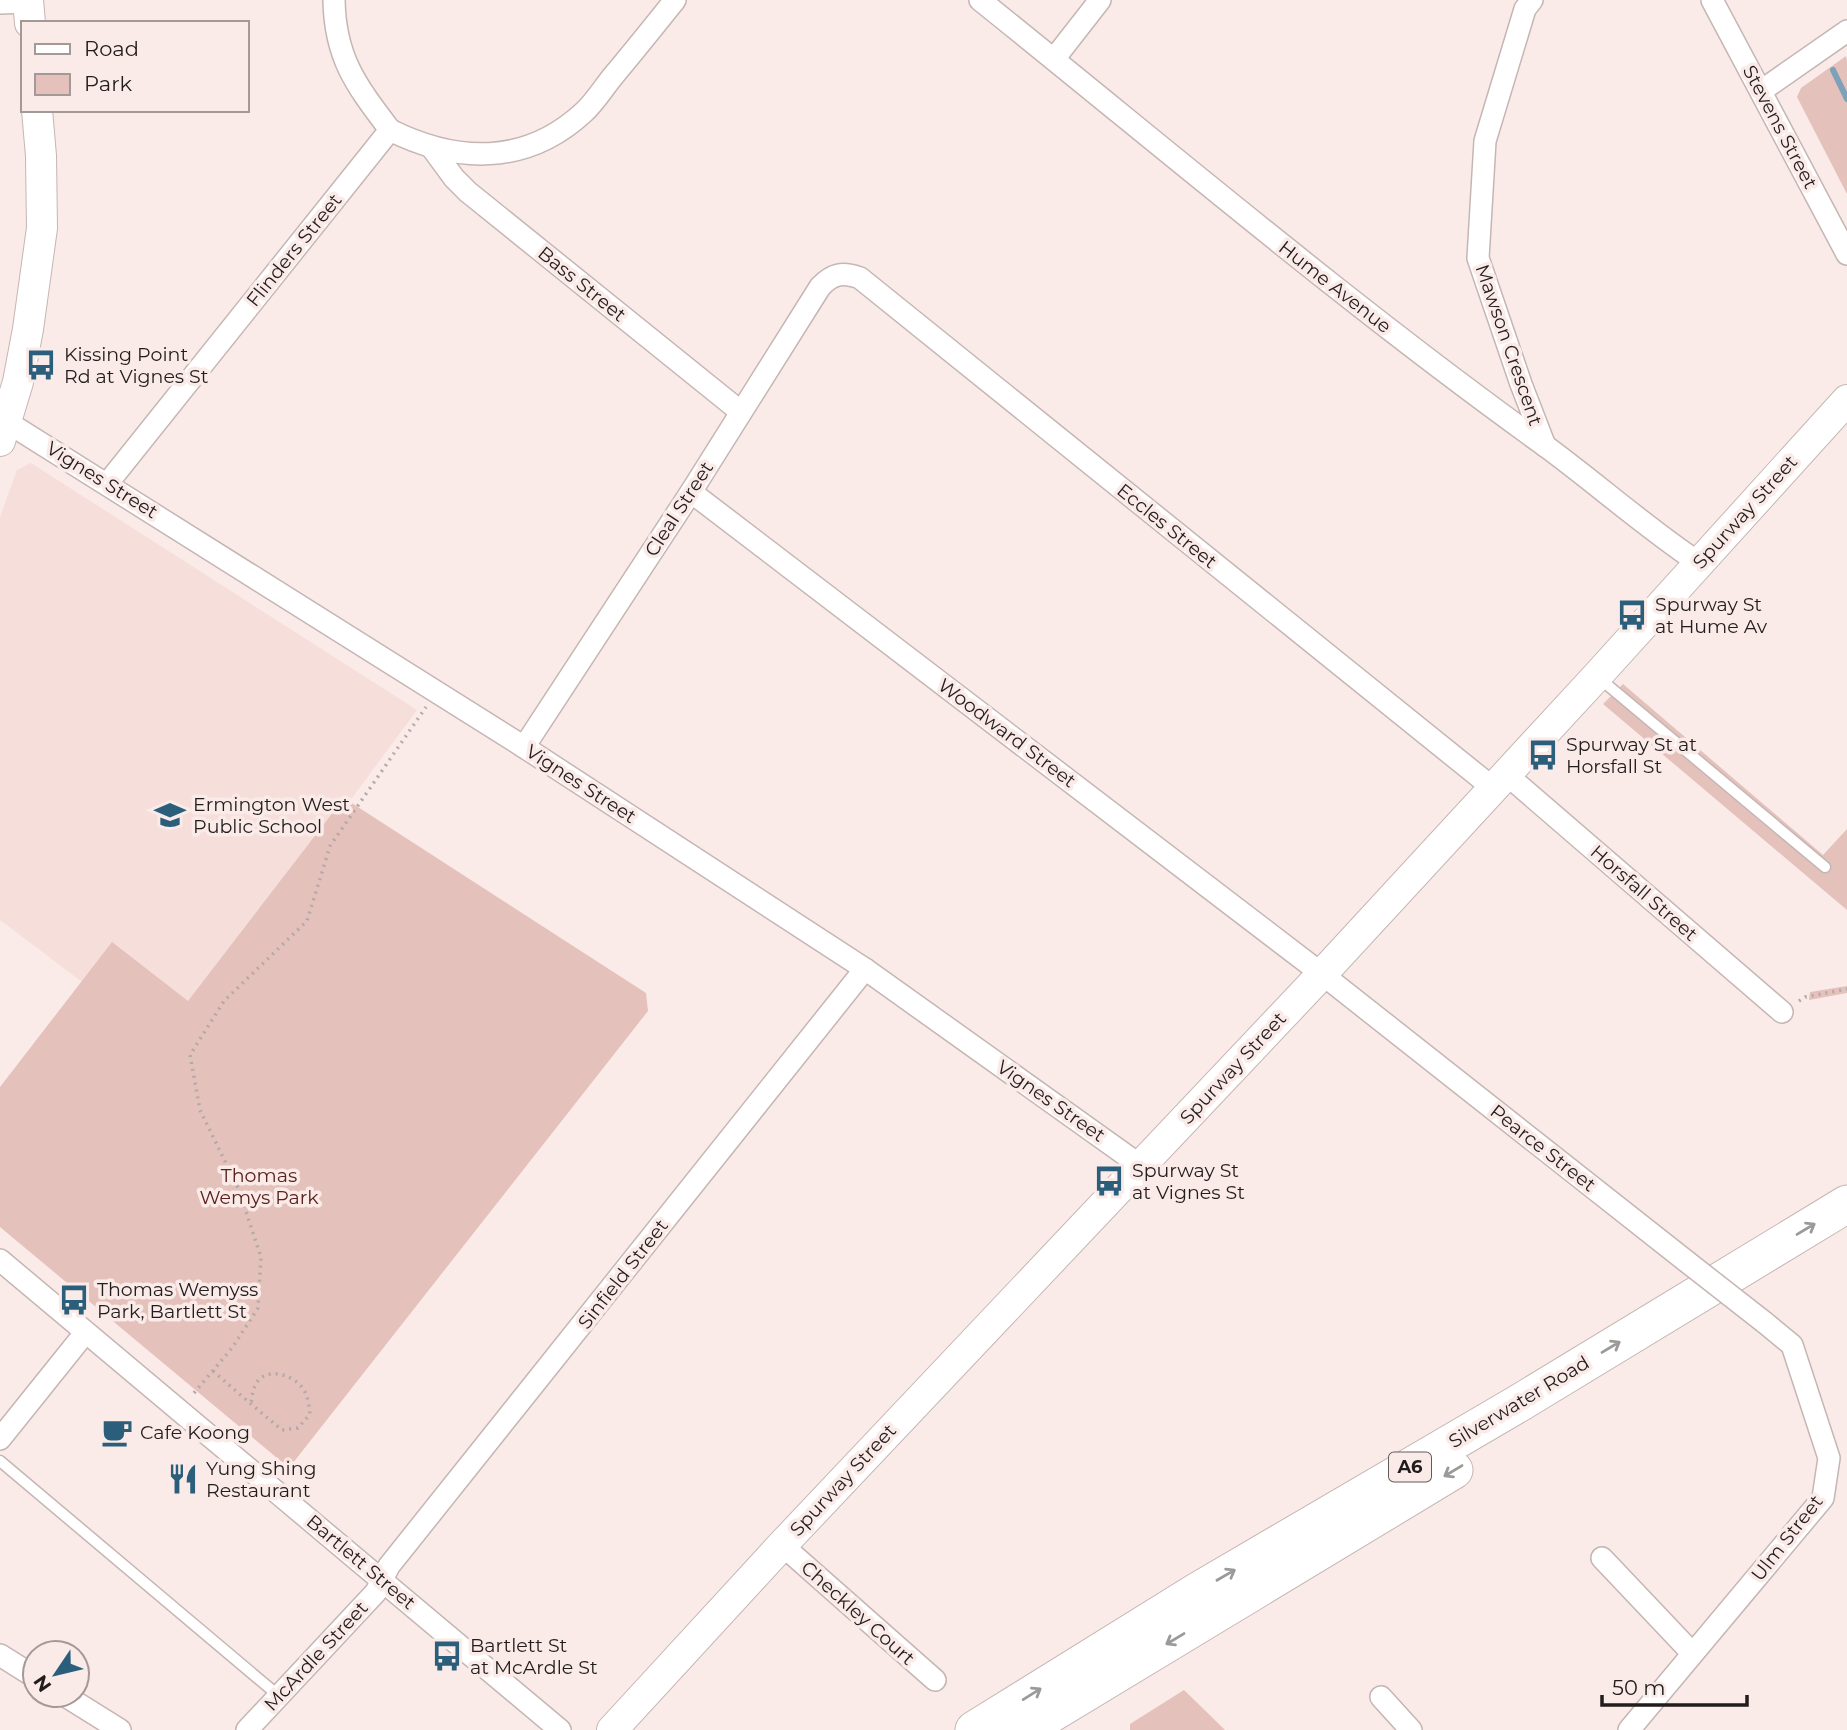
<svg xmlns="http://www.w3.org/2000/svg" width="1847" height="1730" font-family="Montserrat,sans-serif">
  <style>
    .built { fill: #f6dedb }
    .green { fill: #e4c1bb }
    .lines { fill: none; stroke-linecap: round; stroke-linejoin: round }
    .stream { stroke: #7ca1b8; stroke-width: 6 }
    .lane-casing { stroke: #c5b6b4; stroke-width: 13 }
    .street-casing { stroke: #c5b6b4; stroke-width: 24 }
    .secondary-casing { stroke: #c5b6b4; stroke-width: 32 }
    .highway-casing { stroke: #c5b6b4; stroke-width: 39 }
    .path { stroke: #b5a9a7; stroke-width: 3.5; stroke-dasharray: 2 5; stroke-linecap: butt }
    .lane { stroke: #fff; stroke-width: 10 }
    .street { stroke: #fff; stroke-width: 21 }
    .secondary { stroke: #fff; stroke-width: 30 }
    .highway { stroke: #fff; stroke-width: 37 }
    .street-bridge-casing { stroke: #c5b6b4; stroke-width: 24; stroke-linecap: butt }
    .street-bridge { stroke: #fff; stroke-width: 21 }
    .oneway { stroke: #9c9999 }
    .labels { text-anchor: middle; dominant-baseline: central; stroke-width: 7; stroke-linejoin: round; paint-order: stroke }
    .shield { fill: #faebe9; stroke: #635b5a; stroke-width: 2 }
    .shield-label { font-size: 18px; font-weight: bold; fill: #221d1c }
    .street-label { font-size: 19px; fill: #221d1c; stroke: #faebe9 }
    .poi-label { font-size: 19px; fill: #221d1c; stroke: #faebe9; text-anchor: start }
    .park-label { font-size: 19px; fill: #59221c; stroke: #faebe9 }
  </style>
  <rect width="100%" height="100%" fill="#faebe9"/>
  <!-- built -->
  <path class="built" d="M31,463L417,710L194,1012L82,982L0,920V517L17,470Z"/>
  <!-- green -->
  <g class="green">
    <path d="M1846,56L1847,61V194L1797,97L1801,88Z"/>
    <path d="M1623,684L1823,855L1847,829V910L1603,704Z"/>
    <path d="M344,798L646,993L648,1011L289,1468L0,1227V1087L112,942L188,1001Z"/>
    <path d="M1847,986V993L1809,1000L1810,992Z"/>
    <path d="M1184,1690L1225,1730H1130V1724Z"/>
  </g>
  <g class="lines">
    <!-- stream -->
    <path class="stream" d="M1833,70L1847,99"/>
    <!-- lane casing -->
    <g class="lane-casing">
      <g id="lane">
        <path d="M1599,678L1825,867"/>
        <path d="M0,1461L279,1696"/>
      </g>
    </g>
    <!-- street casing -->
    <g class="street-casing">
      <g id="street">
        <path d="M980,0C1167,150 1349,305 1544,445C1596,483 1645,527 1699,563"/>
        <path d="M1532,0L1525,9L1485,141L1478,258L1521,384L1545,446"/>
        <path d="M1712,0L1847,254"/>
        <path d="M0,3L28,2"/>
        <path d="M1054,59L1100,0"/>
        <path d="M1761,91L1847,31"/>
        <path d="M390,130C456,163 526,166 584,112C595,102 604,87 614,75C635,50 655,25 675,0"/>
        <path d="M432,148L454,178L468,192L741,412"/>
        <path d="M7,422L524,747L865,969L1141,1166"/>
        <path d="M107,484L390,130C356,85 335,58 334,0"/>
        <path d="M691,492L1322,974L1686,1261"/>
        <path d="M524,747L691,492L820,287C833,273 843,272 860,278L1493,788"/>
        <path d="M1506,774L1782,1012"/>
        <path d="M0,1260L560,1730"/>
        <path d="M0,1439L85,1333"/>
        <path d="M782,1545L935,1680"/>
        <path d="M1602,1558L1692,1653"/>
        <path d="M0,1655L35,1677"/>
        <path d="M64,1695L120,1730"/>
        <path d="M1381,1697L1411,1730"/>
        <path d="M247,1730L376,1592L389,1566L865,969"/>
        <path d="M1629,1730L1823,1498L1829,1458L1792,1345L1764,1322"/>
      </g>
    </g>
    <!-- secondary casing -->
    <g class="secondary-casing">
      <g id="secondary">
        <path d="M28,0L30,23"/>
        <path d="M0,441L18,382L28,329L42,228L41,156L37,110"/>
        <path d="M612,1730L782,1545L1322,974L1597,676L1847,400"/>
      </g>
    </g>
    <!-- highway casing -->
    <g class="highway-casing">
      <g id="highway">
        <path d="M974,1730L1198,1591L1521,1402L1847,1204"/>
        <path d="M1024,1730L1454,1470"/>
      </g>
    </g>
    <!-- path -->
    <g class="path">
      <path d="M1799,1001L1805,997L1847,989"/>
      <path d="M213,1371C236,1391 259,1411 282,1430L298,1428L310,1414C309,1405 308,1395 302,1387C292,1375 268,1367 257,1382C253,1388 252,1396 251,1404"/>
      <path d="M194,1393L232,1348L258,1308L261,1257L238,1188L200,1110L190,1055L224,1001L307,921L330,846L426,707"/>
    </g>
    <!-- lane -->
    <use href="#lane" class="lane"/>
    <!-- street -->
    <use href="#street" class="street"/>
    <!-- secondary -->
    <use href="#secondary" class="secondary"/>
    <!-- highway -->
    <use href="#highway" class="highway"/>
    <!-- street-bridge casing -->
    <g class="street-bridge-casing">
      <path id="street-bridge" d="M1686,1261L1764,1322"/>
    </g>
    <!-- street-bridge -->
    <use href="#street-bridge" class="street-bridge"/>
  </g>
  <!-- one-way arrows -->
  <defs><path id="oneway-shaft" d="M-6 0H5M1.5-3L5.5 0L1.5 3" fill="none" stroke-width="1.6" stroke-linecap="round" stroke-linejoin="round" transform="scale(1.75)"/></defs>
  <g class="oneway">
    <use href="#oneway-shaft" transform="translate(1806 1229) rotate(-31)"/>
    <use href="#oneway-shaft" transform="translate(1611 1347) rotate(-31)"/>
    <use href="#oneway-shaft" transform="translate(1453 1471) rotate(149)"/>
    <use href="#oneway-shaft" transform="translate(1226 1575) rotate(-30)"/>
    <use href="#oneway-shaft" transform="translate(1175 1639) rotate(149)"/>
    <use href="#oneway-shaft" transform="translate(1032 1694) rotate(-32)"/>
  </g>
  <!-- icons -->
  <defs>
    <g id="bus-bare" transform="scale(2.415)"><path d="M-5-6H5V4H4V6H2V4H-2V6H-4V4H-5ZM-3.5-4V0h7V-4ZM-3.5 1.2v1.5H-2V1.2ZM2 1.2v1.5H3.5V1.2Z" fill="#2b5e7b" stroke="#faebe9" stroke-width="2.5" paint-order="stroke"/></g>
    <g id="school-bare" transform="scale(2.415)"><path d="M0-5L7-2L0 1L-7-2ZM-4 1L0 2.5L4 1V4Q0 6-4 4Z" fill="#2b5e7b" stroke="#faebe9" stroke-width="2.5" paint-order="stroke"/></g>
    <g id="cafe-bare" transform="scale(2.415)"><path d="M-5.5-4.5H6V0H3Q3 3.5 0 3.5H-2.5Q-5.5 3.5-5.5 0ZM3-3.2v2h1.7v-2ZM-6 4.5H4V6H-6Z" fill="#2b5e7b" stroke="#faebe9" stroke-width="2.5" paint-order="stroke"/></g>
    <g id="restaurant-bare" transform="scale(2.415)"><path d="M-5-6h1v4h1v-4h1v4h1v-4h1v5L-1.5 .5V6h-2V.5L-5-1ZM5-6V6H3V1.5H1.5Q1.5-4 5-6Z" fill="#2b5e7b" stroke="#faebe9" stroke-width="2.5" paint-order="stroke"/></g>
  </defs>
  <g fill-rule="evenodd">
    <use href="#bus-bare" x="41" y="365"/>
    <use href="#bus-bare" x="1632" y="615"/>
    <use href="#bus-bare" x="1543" y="755"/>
    <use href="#school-bare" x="170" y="815"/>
    <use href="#bus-bare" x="1109" y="1181"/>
    <use href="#bus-bare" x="74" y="1300"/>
    <use href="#cafe-bare" x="117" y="1432"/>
    <use href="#restaurant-bare" x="183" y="1479"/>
    <use href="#bus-bare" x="447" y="1656"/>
  </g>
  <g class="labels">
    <!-- shield labels -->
    <rect class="shield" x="1389" y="1452.5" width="42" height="29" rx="5"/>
    <g class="shield-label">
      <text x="1410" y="1467">A6</text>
    </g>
    <!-- street labels -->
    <g class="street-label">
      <text transform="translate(1780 127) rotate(62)">Stevens Street</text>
      <text transform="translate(294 250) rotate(-51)">Flinders Street</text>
      <text transform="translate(582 284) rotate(39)">Bass Street</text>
      <text transform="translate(1335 287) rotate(38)">Hume Avenue</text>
      <text transform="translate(1509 345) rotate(71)">Mawson Crescent</text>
      <text transform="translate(102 480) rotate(32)">Vignes Street</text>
      <text transform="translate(679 509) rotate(-57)">Cleal Street</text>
      <text transform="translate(1745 512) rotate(-48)">Spurway Street</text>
      <text transform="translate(1167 526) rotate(39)">Eccles Street</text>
      <text transform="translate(1007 733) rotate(37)">Woodward Street</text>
      <text transform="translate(581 784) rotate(33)">Vignes Street</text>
      <text transform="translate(1644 893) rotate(41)">Horsfall Street</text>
      <text transform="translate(1233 1068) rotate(-47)">Spurway Street</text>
      <text transform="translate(1051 1101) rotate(35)">Vignes Street</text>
      <text transform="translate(1543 1148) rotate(38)">Pearce Street</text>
      <text transform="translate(623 1274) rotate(-52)">Sinfield Street</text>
      <text transform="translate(1519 1402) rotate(-31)">Silverwater Road</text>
      <text transform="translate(843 1480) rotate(-47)">Spurway Street</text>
      <text transform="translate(1787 1538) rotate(-52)">Ulm Street</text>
      <text transform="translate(361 1562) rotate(40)">Bartlett Street</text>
      <text transform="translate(858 1613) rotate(42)">Checkley Court</text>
      <text transform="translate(316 1656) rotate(-47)">McArdle Street</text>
    </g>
    <!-- poi labels -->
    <g class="poi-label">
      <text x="64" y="354">Kissing Point<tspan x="64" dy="22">Rd at Vignes St</tspan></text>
      <text x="1655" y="604">Spurway St<tspan x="1655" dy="22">at Hume Av</tspan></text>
      <text x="1566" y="744">Spurway St at<tspan x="1566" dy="22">Horsfall St</tspan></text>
      <text x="193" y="804">Ermington West<tspan x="193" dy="22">Public School</tspan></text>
      <text x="1132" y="1170">Spurway St<tspan x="1132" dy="22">at Vignes St</tspan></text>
      <text x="97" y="1289">Thomas Wemyss<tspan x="97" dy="22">Park, Bartlett St</tspan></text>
      <text x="140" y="1432">Cafe Koong</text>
      <text x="206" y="1468">Yung Shing<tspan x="206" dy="22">Restaurant</tspan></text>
      <text x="470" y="1645">Bartlett St<tspan x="470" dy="22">at McArdle St</tspan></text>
    </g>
    <!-- park labels -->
    <g class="park-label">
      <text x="259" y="1175">Thomas<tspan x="259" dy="22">Wemys Park</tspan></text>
    </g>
  </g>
  <!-- legend -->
  <rect x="21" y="21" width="228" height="91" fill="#faebe9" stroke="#a49997" stroke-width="2"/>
  <rect x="35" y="44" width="35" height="10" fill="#ffffff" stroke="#a49997" stroke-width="2"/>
  <text x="84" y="56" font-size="21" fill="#221d1c">Road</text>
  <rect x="35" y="74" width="35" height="21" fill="#e4c1bb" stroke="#a49997" stroke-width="2"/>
  <text x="84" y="91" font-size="21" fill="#221d1c">Park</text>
  <!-- north arrow -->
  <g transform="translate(56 1674) rotate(235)"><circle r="33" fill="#faebe9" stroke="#a49997" stroke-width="2"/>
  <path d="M0-5L12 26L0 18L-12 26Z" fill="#2b5e7b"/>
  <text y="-10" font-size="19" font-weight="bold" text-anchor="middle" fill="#221d1c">N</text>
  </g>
  <!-- scale -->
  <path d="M1602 1695v10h145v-10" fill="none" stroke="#221d1c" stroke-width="3.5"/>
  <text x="1612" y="1695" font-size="21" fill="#221d1c" stroke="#faebe9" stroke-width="5" paint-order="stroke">50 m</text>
</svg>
